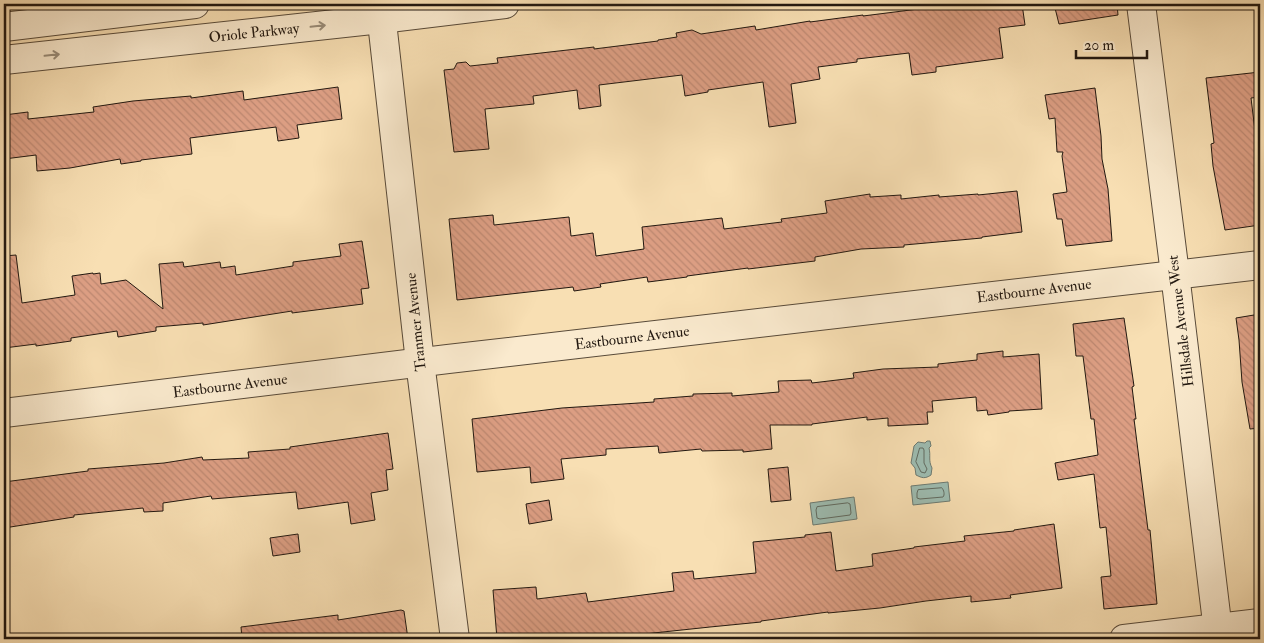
<svg xmlns="http://www.w3.org/2000/svg" width="1264" height="643" font-family="'IM FELL Double Pica',serif">
  <style>
    .water { fill: #9dbcb1; stroke: #6c7a71 }
    .lines { fill: none; stroke-linecap: round; stroke-linejoin: round }
    .shore { stroke: #606a60; stroke-width: 1 }
    .building { fill: url(#building-back-hatch); stroke: #221810 }
    .minor-casing { stroke: #584a39; stroke-width: 30 }
    .minor { stroke: #faeace; stroke-width: 28 }
    .oneway { stroke: #998c78 }
    .labels { text-anchor: middle; dominant-baseline: central; stroke-width: 4.5; stroke-linejoin: round; paint-order: stroke }
    .street-label { font-size: 15px; fill: #221810; stroke: #faeace }
  </style>
  <defs>
    <pattern id="building-back-hatch" width="6" height="6" patternUnits="userSpaceOnUse" patternTransform="scale(1.25)"><rect width="6" height="6" fill="#dc9e83"/><path d="M-1 5l2 2M0 0l6 6M5-1l2 2" fill="none" stroke="#bc8770"/></pattern>
  </defs>
  <rect width="100%" height="100%" fill="#f8dfb3"/>
  <filter id="stains"><feTurbulence type="fractalNoise" baseFrequency=".004" numOctaves="4"/><feColorMatrix values="0 0 0 0 .2 0 0 0 0 .09 0 0 0 0 .02 0 0 0 .5 -.17"/></filter>
  <radialGradient id="worn" r=".72"><stop offset=".6" stop-color="#630" stop-opacity="0"/><stop offset="1" stop-color="#630" stop-opacity=".3"/></radialGradient>
  <!-- water -->
  <g class="water">
    <path d="M927,441H930L931,446L929,448C931,456 928,460 932,468L931,475C925,479 922,478 916,475L915,468L911,463L914,446L918,442L925,443Z"/>
    <path d="M948,482L950,501L913,505L911,486Z"/>
    <path d="M854,497L857,519L813,525L810,503Z"/>
  </g>
  <g class="lines">
    <!-- shore -->
    <g class="shore">
      <path d="M920,448H923L924,450V463L927,469L925,473L921,472L916,462Z"/>
      <path d="M942,488C944,490 945,495 943,497L920,499L917,498V493L918,490Z"/>
      <path d="M848,503L850,504L851,513L850,515L820,519L817,518L816,510L817,507Z"/>
    </g>
  </g>
  <!-- building -->
  <g class="building">
    <path d="M958,4H1022L1025,25L999,28L1003,58L936,67V72L912,75L909,53L857,59V62L818,67L820,79L791,84L796,123L769,127L763,82L708,90V92L685,96L682,75L599,85L601,106L579,109L577,90L533,96L534,104L485,109L489,149L454,152L444,70L454,69L457,63L466,62L470,66L498,63L497,58L594,47V49L658,41V40L677,37L676,33L692,30L701,34L755,26L756,30L810,21V22L863,15V16Z"/>
    <path d="M1054,4H1117L1118,15L1059,24Z"/>
    <path d="M1260,72V97L1251,98L1260,172V225L1225,230L1213,166L1211,144L1214,143L1206,78Z"/>
    <path d="M338,87L342,119L297,125L299,138L278,141L276,127L190,138L192,154L141,160V161L121,164L120,159L70,168L37,171L36,155L4,159V115L28,112V119L94,112L93,107L133,101L191,96V98L243,91L244,100Z"/>
    <path d="M1095,88L1101,136L1102,159L1108,189L1112,241L1066,246L1062,219H1057L1053,194L1067,192L1062,156L1063,152H1057L1055,118L1049,119L1045,95Z"/>
    <path d="M1017,191L1022,232L982,237V238L904,245V247L861,249L815,257V261L748,269V268L687,276V277L648,282L647,277L600,284L601,287L574,291L573,287L457,300L449,219L493,215L494,225L569,217L571,236L593,233L596,256L644,249L642,227L722,218L724,229L782,222L781,219L827,213L825,201L870,194V197L901,195V199L939,195V197L978,194V195Z"/>
    <path d="M362,241L369,288L361,289L363,304L292,313V311L203,325V323L156,327V331L118,337L117,331L71,338V341L36,346V344L4,348V256L16,255L22,303L75,295L72,276L93,273V274L100,273L101,284L126,280L163,309L159,264L183,262L184,267L220,262L221,268L235,266L236,275L293,266V262L341,256L339,244Z"/>
    <path d="M1260,314V428L1250,429L1242,382L1239,340L1236,318Z"/>
    <path d="M1124,318L1134,386L1132,387L1136,419H1134L1148,530H1150L1157,604L1104,609L1101,577L1111,576L1106,527L1100,528L1094,474L1058,480L1055,463L1098,455L1094,419H1091L1083,356H1076L1073,324Z"/>
    <path d="M1003,351V357L1039,354L1042,409L1009,411V412L988,415L987,410L977,411L976,397L932,401L933,412H927L928,424L888,426V418L867,420V417L812,424V425H770L772,449L743,452V450L702,451L701,449L659,453L658,446L606,449V455L561,459L564,479L531,483L530,467L477,472L472,419L562,408L654,402V399L693,396V394L732,393V396L779,392L778,381L811,380L812,383L854,378L853,373L883,369L938,367V364L977,360V354Z"/>
    <path d="M388,433L393,469L386,470L388,490L371,493L375,520L351,524L348,502L298,509L296,492L212,499L211,496L163,503V511L144,512L143,508L74,515V517L4,528V482L88,471V469L164,463L202,457L203,460L249,458L248,452L290,449V447Z"/>
    <path d="M788,467L791,500L771,502L768,469Z"/>
    <path d="M549,500L552,520L529,524L526,504Z"/>
    <path d="M1054,524L1062,588L1010,595L1011,598L971,602V596L926,601L880,608L828,613V612L761,621V622L710,627L597,639H497L493,590L536,587L537,599L586,593L588,602L674,591L672,573L693,571L694,579L756,573L753,542L805,537V535L831,532L836,571L873,566L872,554L914,548V547L965,541L964,536L1014,531V530Z"/>
    <path d="M298,534L300,552L273,556L270,538Z"/>
    <path d="M401,610L404,611L408,639H242L241,627L338,615V620Z"/>
  </g>
  <g class="lines">
    <!-- minor casing -->
    <g class="minor-casing">
      <g id="minor">
        <path d="M380,4L420,362L455,639"/>
        <path d="M1141,4L1175,274L1219,639"/>
        <path d="M4,27L195,4"/>
        <path d="M4,60L381,19L505,4"/>
        <path d="M4,413L448,359L1260,265"/>
        <path d="M1124,639L1260,623"/>
      </g>
    </g>
    <!-- minor -->
    <use href="#minor" class="minor"/>
  </g>
  <!-- one-way arrows -->
  <defs><path id="oneway-shaft" d="M-6 0H5M1.5-3L5.5 0L1.5 3" fill="none" stroke-width="1.6" stroke-linecap="round" stroke-linejoin="round" transform="scale(1.25)"/></defs>
  <g class="oneway">
    <use href="#oneway-shaft" transform="translate(318 26) rotate(-6)"/>
    <use href="#oneway-shaft" transform="translate(52 55) rotate(-6)"/>
  </g>
  <g class="labels">
    <!-- street labels -->
    <g class="street-label">
      <text transform="translate(254 33) rotate(-6)">Oriole Parkway</text>
      <text transform="translate(1034 291) rotate(-7)">Eastbourne Avenue</text>
      <text transform="translate(1181 321) rotate(-97)">Hillsdale Avenue West</text>
      <text transform="translate(416 322) rotate(-96)">Tranmer Avenue</text>
      <text transform="translate(632 338) rotate(-7)">Eastbourne Avenue</text>
      <text transform="translate(230 386) rotate(-7)">Eastbourne Avenue</text>
    </g>
  </g>
  <!-- margin -->
  <rect width="1264" height="643" fill="none" stroke="#f8dfb3" stroke-width="20"/>
  <rect x="5" y="5" width="1254" height="633" fill="none" stroke="#221810" stroke-width="2.5"/>
  <rect x="10" y="10" width="1244" height="623" fill="none" stroke="#221810"/>
  <!-- scale -->
  <path d="M1076 50v8h71v-8" fill="none" stroke="#221810" stroke-width="2.5"/>
  <text x="1084" y="50" font-size="15" fill="#221810" stroke="#faeace" stroke-width="4" paint-order="stroke">20 m</text>
  <rect width="100%" height="100%" filter="url(#stains)"/>
  <rect width="100%" height="100%" fill="url(#worn)"/>
</svg>
